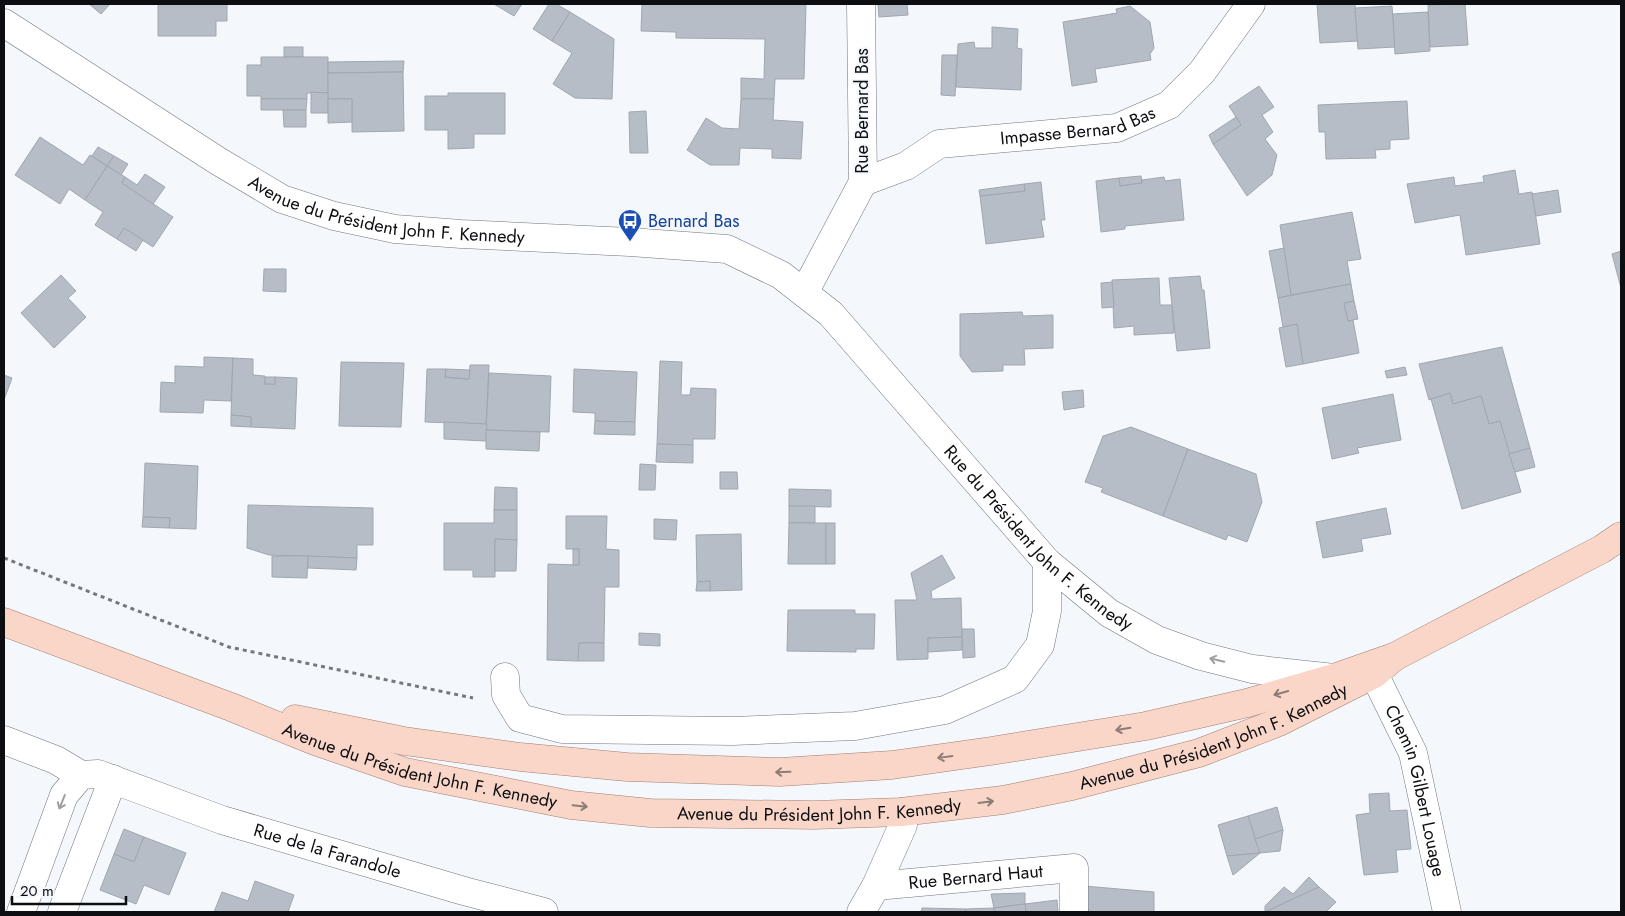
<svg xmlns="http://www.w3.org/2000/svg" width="1625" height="916" font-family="Jost,sans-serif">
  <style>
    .building { fill: #b7bdc6; stroke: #a0a7af }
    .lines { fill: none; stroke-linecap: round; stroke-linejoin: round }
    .minor-casing { stroke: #70767e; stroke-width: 29 }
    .major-casing { stroke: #a37e70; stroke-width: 29 }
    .path { stroke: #75787b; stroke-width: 3; stroke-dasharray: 4 4; stroke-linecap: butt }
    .minor { stroke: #fff; stroke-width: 28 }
    .major { stroke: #f9d6c8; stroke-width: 28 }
    .oneway { stroke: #9e9fa0 }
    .oneway2 { stroke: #8e7c76 }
    .labels { text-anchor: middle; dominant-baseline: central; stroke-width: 4; stroke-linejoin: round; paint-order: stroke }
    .street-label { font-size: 18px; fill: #0c0e11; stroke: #f4f8fd }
    .transit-label { font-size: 18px; fill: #164399; stroke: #f4f8fd; text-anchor: start }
  </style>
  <rect width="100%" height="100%" fill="#f4f8fd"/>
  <!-- building -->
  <g class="building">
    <path d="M89,4H110L101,14Z"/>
    <path d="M158,4H227V21H216V36H158Z"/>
    <path d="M494,4H522L514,16Z"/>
    <path d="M549,4H556L570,12L552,41L533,29Z"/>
    <path d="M642,4H806L804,79H775L774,99H741V78L764,79L765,39L676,38V32L641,31Z"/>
    <path d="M878,4H907L908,15L879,17Z"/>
    <path d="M1317,4H1355L1358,41L1320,43Z"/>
    <path d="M1465,4L1468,45L1430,47L1428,5Z"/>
    <path d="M1130,6L1150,22L1154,48L1150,54L1151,60L1095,69L1097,82L1072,86L1063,22L1117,13L1116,9Z"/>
    <path d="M1392,6L1395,47L1358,49L1355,8Z"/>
    <path d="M570,12L614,39L612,99L575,98L553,84L572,53L552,41Z"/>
    <path d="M1428,12L1430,51L1395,54L1393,14Z"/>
    <path d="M992,27L1018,29L1017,48L1022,49L1021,90L956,87L958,44L974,42L975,48H992Z"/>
    <rect x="284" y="47" width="19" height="10"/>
    <path d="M942,55H957L955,96L941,95Z"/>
    <path d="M261,57H328V93H307V99H261V96H247V65H261Z"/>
    <path d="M404,61L403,72L328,73V62Z"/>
    <path d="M403,72L404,131L352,132V99H328V73Z"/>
    <path d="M1259,86L1274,107L1262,115L1273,132L1265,139L1277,155L1272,175L1247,196L1213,144L1241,125L1229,106Z"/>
    <path d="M311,92L328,93V113H311Z"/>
    <path d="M448,93H505V134H474V148L448,149V130H425V96H448Z"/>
    <path d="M261,99H307L306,110H261Z"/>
    <path d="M328,99H352V122L328,123Z"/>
    <path d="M741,99H774L773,120L803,122L801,159L772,158V149L740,148L739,165H710L687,150L706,118L722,128L739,129Z"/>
    <path d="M1407,101L1409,139L1390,140V149L1375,150L1376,158L1326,159L1325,132H1319L1318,105Z"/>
    <path d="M283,110H306V127H284Z"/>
    <path d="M646,111L648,153H630L629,112Z"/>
    <path d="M1236,117L1241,125L1213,144L1209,135Z"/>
    <path d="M40,137L83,165L90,155L107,166L85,200L69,189L60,204L15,175Z"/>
    <path d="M98,147L114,156L107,166L92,156Z"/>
    <path d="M114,156L128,164L121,175L107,166Z"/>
    <path d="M107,166L125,177L122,183L173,217L153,247L124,228L117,239L95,225L103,212L85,200Z"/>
    <path d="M1515,170L1519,194L1532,192L1540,244L1466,255L1460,215L1415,223L1407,184L1454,177L1455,186L1484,182L1483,176Z"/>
    <path d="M145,174L165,187L153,204L122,183L125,177L137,185Z"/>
    <path d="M1141,176L1142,183L1120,186L1119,178Z"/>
    <path d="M1164,177L1165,181L1180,179L1184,220L1125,226V229L1101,232L1096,181L1119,178L1120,186L1142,183V180Z"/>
    <path d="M1041,182L1045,220H1041L1044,237L986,244L980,196L1025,191L1024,184Z"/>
    <path d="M1024,184L1025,191L980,196L979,190Z"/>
    <path d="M1558,190L1561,212L1536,216L1532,194Z"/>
    <path d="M1352,212L1361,259L1347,261L1351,284L1291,295L1280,225Z"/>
    <path d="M124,228L143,240L136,251L117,239Z"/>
    <path d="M1284,248L1291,295L1278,298L1269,251Z"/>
    <path d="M1621,251V288L1612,254Z"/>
    <path d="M264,269H286V292L263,291Z"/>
    <path d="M61,275L76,291L68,298L86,317L54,348L21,313Z"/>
    <path d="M1200,276L1202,290H1204L1210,348L1177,351L1169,278Z"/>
    <path d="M1159,278L1160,305H1172L1174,333L1134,335V326L1114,328L1112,280Z"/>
    <path d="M1112,282L1114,307L1102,308L1101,283Z"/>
    <path d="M1351,284L1354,301L1344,303L1348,321L1353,320L1359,353L1303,364L1297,324L1283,327L1278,298Z"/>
    <path d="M1354,301L1358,319L1348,321L1344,303Z"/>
    <path d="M1022,312L1023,316L1053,315V348L1024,349L1025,365H1003V371L972,372L960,356V314Z"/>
    <path d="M1297,324L1303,364L1286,367L1279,328Z"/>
    <path d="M1502,347L1530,448L1509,454L1500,421L1489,424L1481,396L1453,404L1450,393L1429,400L1419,364Z"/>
    <path d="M204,357L233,358L231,401L204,400L203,413L160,412L161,382L175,383V366L204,367Z"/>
    <path d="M233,358L253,359V375L265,376V384H275V377L297,378L295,429L251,427V417L231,415Z"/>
    <path d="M660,361L682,362L681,395H690L691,388L716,389L715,439H693V445L657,444Z"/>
    <path d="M341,362L404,363L401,427L339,426Z"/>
    <path d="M470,365H489L486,424L425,422L427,369H446L445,377L469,379Z"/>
    <path d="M1405,367L1407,375L1387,378L1385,371Z"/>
    <path d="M446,369L470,370L469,379L445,377Z"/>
    <path d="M574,369L637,372L635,422L595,421V413L573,412Z"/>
    <path d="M489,373L551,376L549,432L486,430Z"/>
    <path d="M4,375L12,378L4,400Z"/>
    <rect x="265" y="377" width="10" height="7"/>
    <path d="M1083,390L1084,407L1064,410L1062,392Z"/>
    <path d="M1450,393L1453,404L1481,396L1489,424L1500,421L1521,492L1462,509L1431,399Z"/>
    <path d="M1393,394L1401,440L1357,448L1359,453L1332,459L1322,408Z"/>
    <path d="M231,415L251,417V427L231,426Z"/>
    <path d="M595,421L635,422V435L594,434Z"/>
    <path d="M444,422L487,424L486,441L444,439Z"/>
    <path d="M1131,427L1188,449L1163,516L1101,492L1103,488L1085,482L1103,436Z"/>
    <path d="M486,430L540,432L539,451L486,449Z"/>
    <path d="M657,444L693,445V463L656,462Z"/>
    <path d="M1530,448L1535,467L1515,472L1509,454Z"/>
    <path d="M1188,449L1256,474L1262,502L1247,542L1228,535L1226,540L1163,516Z"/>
    <path d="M145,463L198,466L196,529L169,528L170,518L143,517Z"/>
    <path d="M640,464L656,465L655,490H639Z"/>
    <path d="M720,472H737L738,489H720Z"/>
    <path d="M495,487L517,488V510H494Z"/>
    <path d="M789,489L831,490V507L789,506Z"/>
    <path d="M248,505L373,508V545H357V558L269,555L247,548Z"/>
    <rect x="789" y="506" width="26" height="17"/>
    <path d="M1386,508L1391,534L1361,539L1363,551L1323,558L1316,522Z"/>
    <path d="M494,510H517V540L495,539V577H473V570H444V523H494Z"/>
    <path d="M566,516H607L606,549L619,550V587H605L604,643H579L578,661L547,660L548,564L579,565V549H566Z"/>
    <path d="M143,517L170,518L169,528L142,527Z"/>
    <path d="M654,519L677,520L676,540L654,539Z"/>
    <path d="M789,523H826V564H788Z"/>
    <rect x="826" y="523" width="9" height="41"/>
    <path d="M741,534L742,590L710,591V581L697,582L696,535Z"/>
    <path d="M495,539L517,540L516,571H495Z"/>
    <rect x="573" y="549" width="6" height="16"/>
    <path d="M942,555L955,578L931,591L932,599L961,598L962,637L928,638V659L897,660L895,600H917L911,573Z"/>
    <path d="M272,556H308L307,578L272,577Z"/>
    <path d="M308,556L357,558L356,570L308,568Z"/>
    <path d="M710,581V591H696L697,582Z"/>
    <path d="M788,610H855V614H875L874,649H856V652L787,651Z"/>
    <path d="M962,629H974L975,657L963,658Z"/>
    <path d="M639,633L660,634V646L639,645Z"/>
    <path d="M962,637V650L928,652V638Z"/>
    <path d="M579,643H604V661H578Z"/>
    <path d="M1389,793L1390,811L1407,810L1411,849L1396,850L1398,872L1364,875L1356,815L1370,813L1369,794Z"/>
    <path d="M1277,807L1283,830L1255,839L1248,816Z"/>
    <path d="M1248,816L1260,853L1227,856L1218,825Z"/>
    <path d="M124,829L144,837L134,862L114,854Z"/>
    <path d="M1283,830L1280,851L1260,853L1255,839Z"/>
    <path d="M144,837L186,853L169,895L144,885L136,904L100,890L114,854L134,862Z"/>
    <path d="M1260,853L1237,872L1233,875L1227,856Z"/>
    <path d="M1309,877L1319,887L1265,912V906L1284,887L1293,894Z"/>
    <path d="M255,881L294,895L288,912H214L222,892L248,901Z"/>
    <path d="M1084,886L1154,892V912H1083Z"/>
    <path d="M1319,887L1336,902L1326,912H1265Z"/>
    <path d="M1025,893V904L994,908L991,894Z"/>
    <path d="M1057,900L1058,912H1026L1025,904Z"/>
    <path d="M1025,904L1026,912H994V908Z"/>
    <path d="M922,908L966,909V912H921Z"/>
    <path d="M994,908V912H966V909Z"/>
  </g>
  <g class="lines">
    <!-- minor casing -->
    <g class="minor-casing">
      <g id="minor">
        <path id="s1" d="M4,23L218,161L282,199L334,216L395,229L461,234L630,242L727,249L781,275L831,314L1047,562L1109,613L1157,640L1201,656L1252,669L1334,678"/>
        <path id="s2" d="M863,182L906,166L939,144L1117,128L1169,105L1202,72L1251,4"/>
        <path d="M804,293L863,182L861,4"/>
        <path id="s3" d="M1374,674L1413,753L1447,912"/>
        <path d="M505,677L506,695L520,718L562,729L733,731L855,726L945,710L1015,679L1040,645L1047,611V562"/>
        <path d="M4,740L56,760L81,775"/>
        <path id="s4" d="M876,886L1074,868V912"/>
        <path id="s5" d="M21,912L64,795L81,775L98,774L222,820L464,891L544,912"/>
        <path d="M62,912L113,779"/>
        <path d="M861,912L876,886L903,825L901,812"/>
      </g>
    </g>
    <!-- major casing -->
    <g class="major-casing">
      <g id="major">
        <path id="s6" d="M4,622L231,707L315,741L405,772L571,805L650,813L814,815L901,812L1003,800L1072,786L1199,753L1279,722L1374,674L1394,657"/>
        <path d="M295,719L404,741L520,757L627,767L780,772L892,765L991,751L1146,726L1247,703L1334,678L1394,657L1602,549L1621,536"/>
      </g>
    </g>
    <!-- path -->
    <path class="path" d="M4,558L229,647L473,698"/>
    <!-- minor -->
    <use href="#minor" class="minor"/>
    <!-- major -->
    <use href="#major" class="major"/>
  </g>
  <!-- one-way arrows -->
  <defs><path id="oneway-shaft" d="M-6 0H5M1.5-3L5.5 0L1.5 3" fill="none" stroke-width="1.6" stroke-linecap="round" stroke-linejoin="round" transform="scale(1.25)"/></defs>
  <g class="oneway">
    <use href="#oneway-shaft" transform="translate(1217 660) rotate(-166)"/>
    <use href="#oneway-shaft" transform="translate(62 802) rotate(112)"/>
  </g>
  <g class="oneway2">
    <use href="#oneway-shaft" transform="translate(1281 693) rotate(164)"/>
    <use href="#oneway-shaft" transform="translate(1123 729) rotate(171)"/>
    <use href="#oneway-shaft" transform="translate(945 757) rotate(172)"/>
    <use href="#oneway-shaft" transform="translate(783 772) rotate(178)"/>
    <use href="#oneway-shaft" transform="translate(986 802) rotate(-7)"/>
    <use href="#oneway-shaft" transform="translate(580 806) rotate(6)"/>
  </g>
  <!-- icons -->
  <defs>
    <g id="bus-pin" transform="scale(1.25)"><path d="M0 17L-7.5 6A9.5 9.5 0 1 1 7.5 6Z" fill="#1a4fb4" stroke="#f4f8fd"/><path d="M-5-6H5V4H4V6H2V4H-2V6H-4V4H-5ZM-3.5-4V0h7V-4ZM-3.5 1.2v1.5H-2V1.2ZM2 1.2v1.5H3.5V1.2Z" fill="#fff"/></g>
  </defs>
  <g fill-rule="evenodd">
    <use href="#bus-pin" x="630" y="221"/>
  </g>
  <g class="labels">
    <!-- street labels -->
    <g class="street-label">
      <text transform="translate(862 111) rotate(-90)">Rue Bernard Bas</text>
      <text stroke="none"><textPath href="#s2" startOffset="226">Impasse Bernard Bas</textPath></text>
      <text stroke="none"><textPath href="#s1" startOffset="434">Avenue du Président John F. Kennedy</textPath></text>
      <text stroke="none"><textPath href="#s1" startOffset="1208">Rue du Président John F. Kennedy</textPath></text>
      <text stroke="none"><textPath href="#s6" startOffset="1251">Avenue du Président John F. Kennedy</textPath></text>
      <text stroke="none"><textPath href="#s6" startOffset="441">Avenue du Président John F. Kennedy</textPath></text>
      <text stroke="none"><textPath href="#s3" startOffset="125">Chemin Gilbert Louage</textPath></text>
      <text stroke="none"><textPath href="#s6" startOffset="846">Avenue du Président John F. Kennedy</textPath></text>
      <text stroke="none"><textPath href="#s5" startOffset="410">Rue de la Farandole</textPath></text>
      <text stroke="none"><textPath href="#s4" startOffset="100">Rue Bernard Haut</textPath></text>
    </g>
    <!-- transit labels -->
    <g class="transit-label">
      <text x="648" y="221">Bernard Bas</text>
    </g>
  </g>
  <!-- border -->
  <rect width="1625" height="916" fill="none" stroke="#0c0e11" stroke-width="10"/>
  <!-- scale -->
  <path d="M12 896v8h114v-8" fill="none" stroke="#0c0e11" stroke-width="2.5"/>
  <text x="20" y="896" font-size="15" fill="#0c0e11" stroke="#f4f8fd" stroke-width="4" paint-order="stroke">20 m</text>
</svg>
